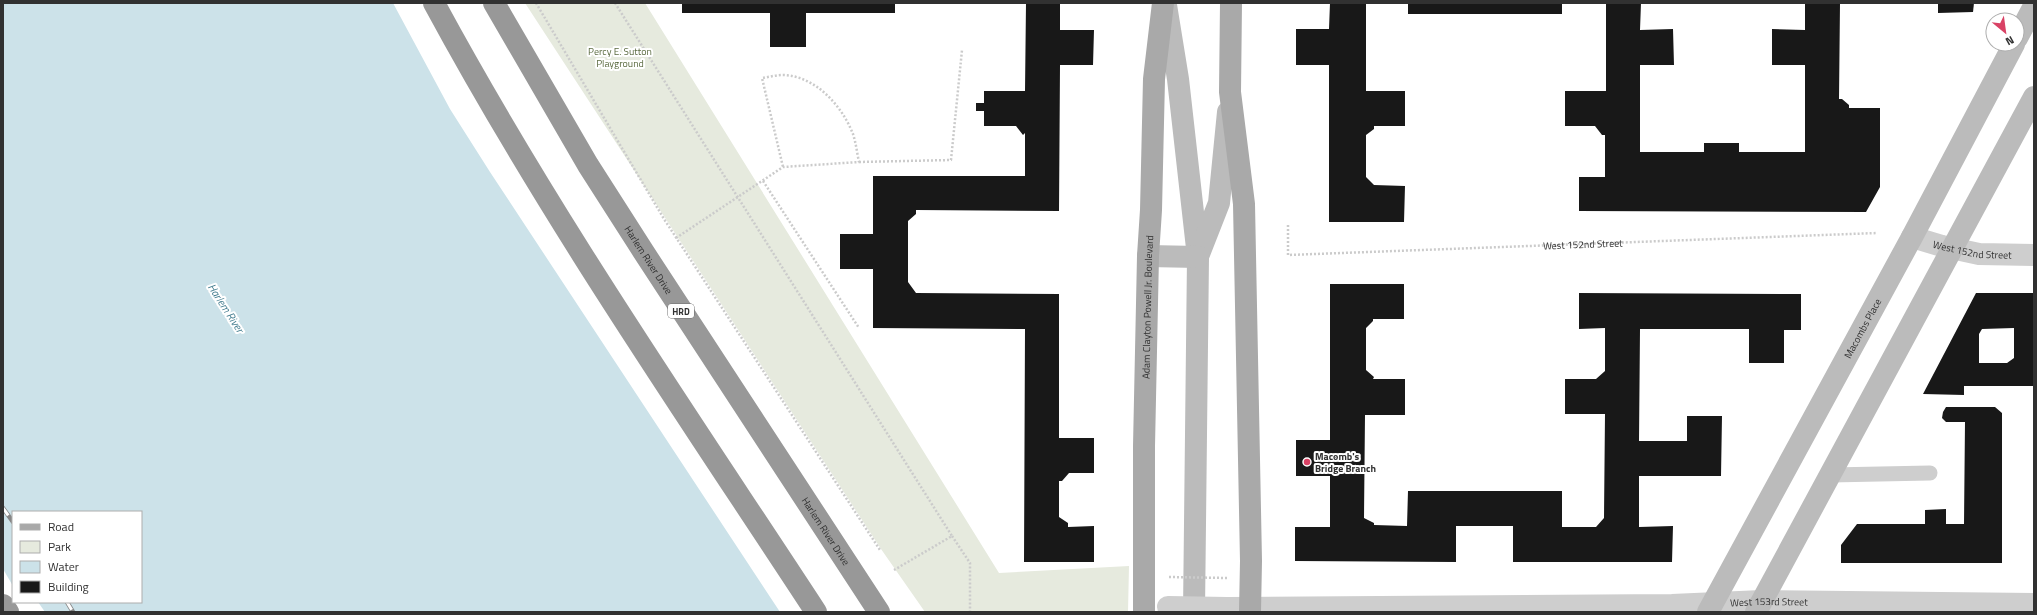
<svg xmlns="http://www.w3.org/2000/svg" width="2037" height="615" font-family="'Titillium Web',sans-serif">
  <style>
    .green { fill: #e6eade }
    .water { fill: #cce2e9 }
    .pier { fill: #fff }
    .building { fill: #181818; fill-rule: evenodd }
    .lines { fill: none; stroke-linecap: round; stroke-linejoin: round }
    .path { stroke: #cbcbcb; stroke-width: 2.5; stroke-dasharray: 2 2; stroke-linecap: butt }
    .lane { stroke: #cecece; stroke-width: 15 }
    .street { stroke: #cecece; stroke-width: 22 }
    .secondary { stroke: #bbb; stroke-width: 22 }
    .primary { stroke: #a9a9a9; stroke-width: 22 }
    .highway { stroke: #989898; stroke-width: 22 }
    .rail-casing { stroke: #868686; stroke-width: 4.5 }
    .rail { stroke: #fff; stroke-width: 3; stroke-dasharray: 9; stroke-linecap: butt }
    .path-bridge { stroke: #cbcbcb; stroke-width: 2.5; stroke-dasharray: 2 2; stroke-linecap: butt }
    .street-bridge { stroke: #cecece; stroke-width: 22 }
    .poi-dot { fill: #d94265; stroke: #fff; stroke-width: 1.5 }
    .labels { text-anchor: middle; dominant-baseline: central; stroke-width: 4; stroke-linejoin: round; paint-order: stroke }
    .shield { fill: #fff; stroke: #6f6f6f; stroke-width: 1 }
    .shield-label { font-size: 9px; font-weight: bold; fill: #313131 }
    .park-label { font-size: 10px; fill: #5b6b41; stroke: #fff }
    .street-label { font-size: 10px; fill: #313131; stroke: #fff }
    .poi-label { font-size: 10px; font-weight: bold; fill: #313131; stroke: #fff; text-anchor: start }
    .water-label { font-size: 11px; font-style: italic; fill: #447d8f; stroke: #fff }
  </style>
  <rect width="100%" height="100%" fill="#fff"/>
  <!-- green -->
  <path class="green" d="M525,3H645L999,573L1129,566L1128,612H925L881,549Z"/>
  <!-- water -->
  <path class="water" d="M3,3H393L450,109L490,172L780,612H45L38,602H141V512H13V584L3,590Z"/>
  <!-- pier -->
  <path class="pier" d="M3,569L13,586L3,592Z"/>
  <!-- building -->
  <g class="building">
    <path d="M682,3H895V13H806V47H770V13H682Z"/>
    <path d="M1026,3H1060V30H1094L1093,65H1060L1059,211L916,210V214L908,221V282L916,293L1059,294V438H1094V473H1069L1062,481H1059V517L1068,523V527L1094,526V562H1024L1025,329L873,328V269H840V234H873V176H1025V133L1023,135L1016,126H984V111H976V103H984V91H1025Z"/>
    <path d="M1330,3H1366V91H1405V126H1374V129L1366,135V177L1374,185L1405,186L1404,222H1329V65H1296V29H1329Z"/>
    <rect x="1408" y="3" width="154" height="11"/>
    <path d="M1606,3H1641L1640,30L1673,29L1674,65H1640V152H1704V143H1739V152H1805V65H1772V29L1805,30V3H1840L1839,99H1842L1849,105V108H1880V187L1866,212L1579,211V177H1605V135H1602L1595,126H1565V91H1606Z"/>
    <path d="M1938,3H1974L1973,12L1938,13Z"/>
    <path d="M1330,284H1404V319H1373V321L1366,328V370L1374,377L1373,379H1405V415H1365L1364,518L1374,523V525L1407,526L1408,491H1562V527H1596L1604,518L1605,414H1565V379H1596L1605,371V328L1579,329V293L1801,294V330H1784V363H1749V329H1640L1639,441H1687V416H1722L1721,476H1639V527L1673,526L1672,562H1513V526H1456V562L1295,561V527H1330V476H1296V440H1330Z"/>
    <path d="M1976,293H2034V386H1964V395L1923,394ZM2014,328V358L2007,363H1979V334L1982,329Z"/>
    <path d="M1946,407H1995L2002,413V563H1841V545L1857,524H1925V510L1946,509V524H1964L1965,422H1946L1942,418L1943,412Z"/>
  </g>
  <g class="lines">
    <!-- path -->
    <g class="path">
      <path d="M536,3L664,219L880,550"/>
      <path d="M615,3L952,536L894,570"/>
      <path d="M859,162L951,160L962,50"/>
      <path d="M763,181L859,328"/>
      <path id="s1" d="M1288,225V255L1877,233"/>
      <path d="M676,238L783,167L859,162C857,153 856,143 853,134C842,106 816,76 783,75C776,75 769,77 762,78L783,167"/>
      <path d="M952,536L970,563V612"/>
    </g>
    <!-- lane -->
    <path class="lane" d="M1830,475L1930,473"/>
    <!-- street -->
    <g class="street">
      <path id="s2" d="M1912,237L1942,246L1979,254L2034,255"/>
      <path id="s3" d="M1227,608L1672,605L1762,601L2034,604"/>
    </g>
    <!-- secondary -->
    <g class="secondary">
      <path d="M1166,5L1178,79L1198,257L1194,612"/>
      <path d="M2017,38L2034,6"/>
      <path d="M1199,254L1219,203L1228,112"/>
      <path d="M1148,256L1198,257"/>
      <path id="s4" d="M1708,612L1912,237L2014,44"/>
      <path d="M1756,612L2034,97"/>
    </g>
    <!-- primary -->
    <g class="primary">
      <path d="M1231,3L1230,92L1244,204L1251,561L1250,612"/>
      <path id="s5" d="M1144,612V446L1148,256L1151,210L1154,79L1163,3"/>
    </g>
    <!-- highway -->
    <g class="highway">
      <path d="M434,3C548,214 685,412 816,612"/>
      <path id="s6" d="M494,3L588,165L643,251L879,612"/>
      <path d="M3,605L8,612"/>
    </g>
    <!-- rail casing -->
    <g class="rail-casing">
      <g id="rail">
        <path d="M3,508L13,522"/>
        <path d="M67,602L73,612"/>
      </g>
    </g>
    <!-- rail -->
    <use href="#rail" class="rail"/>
    <!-- path-bridge -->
    <path class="path-bridge" d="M1169,577L1227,578"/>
    <!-- street-bridge -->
    <path class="street-bridge" d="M1168,607L1227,608"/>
  </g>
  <!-- markers -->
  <circle class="poi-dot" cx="1307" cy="462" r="4"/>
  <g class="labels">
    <!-- shield labels -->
    <rect class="shield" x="668" y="304" width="26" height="14" rx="3"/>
    <g class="shield-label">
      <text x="681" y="311">HRD</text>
    </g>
    <!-- park labels -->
    <g class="park-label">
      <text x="620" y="51">Percy E. Sutton<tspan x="620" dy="12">Playground</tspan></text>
    </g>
    <!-- street labels -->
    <g class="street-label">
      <text stroke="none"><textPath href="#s1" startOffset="325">West 152nd Street</textPath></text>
      <text stroke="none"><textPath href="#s2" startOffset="62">West 152nd Street</textPath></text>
      <text stroke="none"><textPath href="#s6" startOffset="300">Harlem River Drive</textPath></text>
      <text stroke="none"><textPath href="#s5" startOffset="305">Adam Clayton Powell Jr. Boulevard</textPath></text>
      <text stroke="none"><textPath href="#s4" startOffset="323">Macombs Place</textPath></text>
      <text stroke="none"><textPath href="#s6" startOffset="624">Harlem River Drive</textPath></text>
      <text stroke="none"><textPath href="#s3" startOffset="542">West 153rd Street</textPath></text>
    </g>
    <!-- poi labels -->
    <g class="poi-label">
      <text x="1315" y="456">Macomb's<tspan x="1315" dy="12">Bridge Branch</tspan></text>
    </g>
    <!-- water labels -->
    <g class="water-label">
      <text transform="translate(226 308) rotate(57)">Harlem River</text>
    </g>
  </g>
  <!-- border -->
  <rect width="2037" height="615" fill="none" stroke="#313131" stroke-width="8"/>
  <!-- legend -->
  <rect x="12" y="511" width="130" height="92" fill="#ffffff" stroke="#adadad"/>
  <rect x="20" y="524" width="20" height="6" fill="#a9a9a9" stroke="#adadad"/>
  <text x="48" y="531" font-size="12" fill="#313131">Road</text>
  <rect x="20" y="541" width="20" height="12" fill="#e6eade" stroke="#adadad"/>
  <text x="48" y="551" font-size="12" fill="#313131">Park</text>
  <rect x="20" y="561" width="20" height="12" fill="#cce2e9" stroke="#adadad"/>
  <text x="48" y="571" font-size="12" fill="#313131">Water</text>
  <rect x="20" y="581" width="20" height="12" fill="#181818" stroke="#adadad"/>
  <text x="48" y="591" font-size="12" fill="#313131">Building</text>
  <!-- north arrow -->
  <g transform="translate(2005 32) rotate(151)"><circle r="19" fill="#ffffff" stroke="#adadad"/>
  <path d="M0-3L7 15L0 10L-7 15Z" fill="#d94265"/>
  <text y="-6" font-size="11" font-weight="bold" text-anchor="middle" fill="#313131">N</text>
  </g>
</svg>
